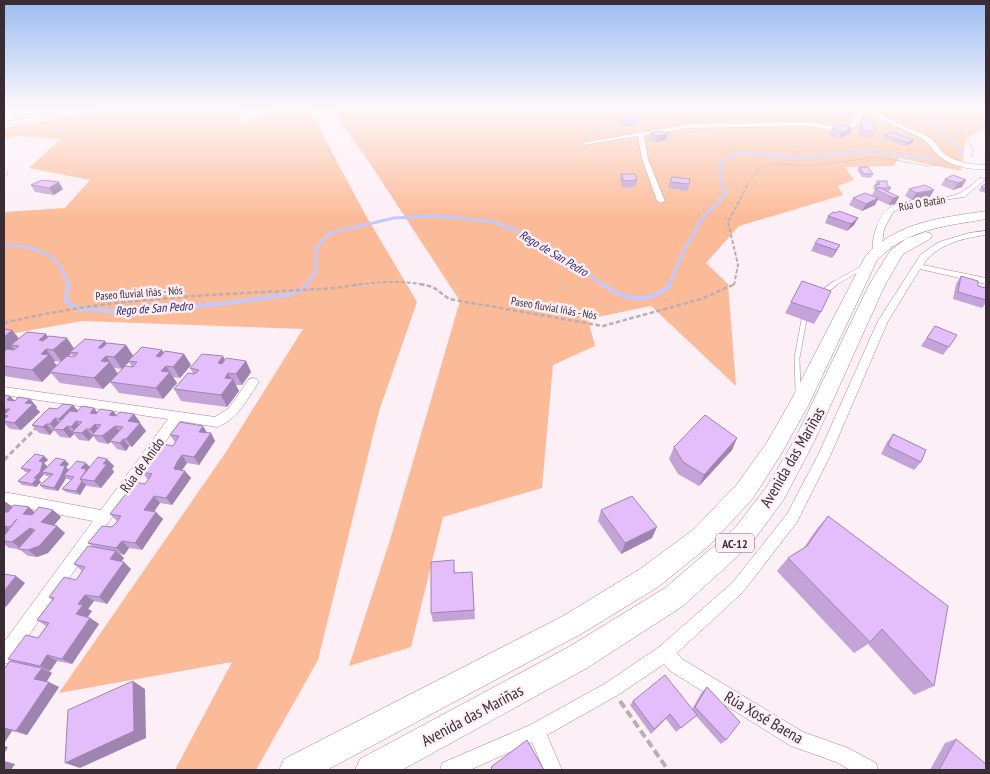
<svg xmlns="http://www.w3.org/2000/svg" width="990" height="774" font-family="'PT Sans Narrow',sans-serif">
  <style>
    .green { fill: #fcbb98 }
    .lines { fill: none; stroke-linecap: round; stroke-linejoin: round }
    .stream-far2 { stroke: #c3c8fe; stroke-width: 2.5 }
    .stream-far1 { stroke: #c3c8fe; stroke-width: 3 }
    .stream { stroke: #c3c8fe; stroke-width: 4 }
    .service-far1-casing { stroke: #a58898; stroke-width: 4.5 }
    .service-casing { stroke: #a58898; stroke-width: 6 }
    .minor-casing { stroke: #a58898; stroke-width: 1 }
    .trunk-casing { stroke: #a58898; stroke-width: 1 }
    .path-far4 { stroke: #baadb4; stroke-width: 1; stroke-dasharray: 3 1; stroke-linecap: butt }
    .path-far3 { stroke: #baadb4; stroke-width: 2; stroke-dasharray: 4 2; stroke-linecap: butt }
    .path-far2 { stroke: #baadb4; stroke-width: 2.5; stroke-dasharray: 4.5 2.5; stroke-linecap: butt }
    .path-far1 { stroke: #baadb4; stroke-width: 3; stroke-dasharray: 5.5 3; stroke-linecap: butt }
    .path { stroke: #baadb4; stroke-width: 4; stroke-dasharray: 8 4; stroke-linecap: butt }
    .service-far1 { stroke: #fff; stroke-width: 4 }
    .service { stroke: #fff; stroke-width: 5 }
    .minor { fill: #fff; fill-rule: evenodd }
    .trunk { fill: #fff; fill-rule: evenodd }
    .wall { fill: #c4a3d8; fill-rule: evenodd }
    .shaded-wall { fill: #a084b0 }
    .building { fill: #e4bdfb; stroke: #a084b0 }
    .labels { text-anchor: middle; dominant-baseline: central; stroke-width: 5; stroke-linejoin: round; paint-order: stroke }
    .far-street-label { font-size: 11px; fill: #392d33; stroke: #fdeff6 }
    .far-water-label { font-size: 12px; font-style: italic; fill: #2d2772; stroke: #fdeff6 }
    .shield { fill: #fdeff6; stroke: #74676e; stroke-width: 1 }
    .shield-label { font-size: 12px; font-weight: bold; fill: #392d33 }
    .street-label { font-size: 14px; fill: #392d33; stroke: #fdeff6 }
    .near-street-label { font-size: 16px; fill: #392d33; stroke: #fdeff6 }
  </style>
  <rect width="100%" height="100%" fill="#fdeff6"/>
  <!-- green -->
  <g class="green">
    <path d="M95,110H167V112L172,110H239L240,125L270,111L311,110V113L365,214L417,302L379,411L318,660L256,770H175L232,662L59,693L226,452L303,329L82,321L4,335V212L65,208L90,180L29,168L61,139L18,136L4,139V128L90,113Z"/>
    <path d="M332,110H986V127L966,139L961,171L899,158L894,166L845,167L854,180L838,186L843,195L739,226L706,263L728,284L736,386L651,306L588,319L595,346L553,365L542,488L443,517L411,647L349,666L390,540L460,301L371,165Z"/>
  </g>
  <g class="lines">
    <!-- stream-far2 -->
    <g class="stream-far2">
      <path d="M945,110L929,118L963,152L961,155"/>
      <path d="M723,187L720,173L721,163L729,156L744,153L802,158L868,151L937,160"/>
    </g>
    <!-- stream-far1 -->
    <g class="stream-far1">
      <path d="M4,245C33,245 61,254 68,285"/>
      <path d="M306,285L316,271V248L330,233L394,218L435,216L490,221L520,232L572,263L604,285"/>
      <path d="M669,285L686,246L702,219L725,194L722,186"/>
    </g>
    <!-- stream -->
    <g class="stream">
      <path d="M68,284L66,302L79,309L123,312L228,303L287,295L303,289L307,284"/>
      <path d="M602,284C620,297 641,304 661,292C666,289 668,289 670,284"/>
    </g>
    <!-- service-far1 casing -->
    <g class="service-far1-casing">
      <path id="service-far1" d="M832,285L865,266"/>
    </g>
    <!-- service casing -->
    <g class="service-casing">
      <g id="service">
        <path d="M821,294L834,284"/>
        <path d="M798,392L797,358L804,320"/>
      </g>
    </g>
    <!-- minor casing -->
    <g class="minor-casing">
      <g id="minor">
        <path d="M75,110H87L4,126V122Z"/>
        <path d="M861,110H874L891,120L925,135L932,139L944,154L953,159L969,164L986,165V169C969,170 948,166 936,153C930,146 927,141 919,137C902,128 883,123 868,110C860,117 856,128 850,132L807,126L689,128L644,135L648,159L665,201L661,203L657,201L642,159L638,136L584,145L581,143L689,124L807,122L848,128L856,114Z"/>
        <path d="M980,178L986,179L964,197L904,206L893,212L884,229L881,251L877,254L874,253C871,245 874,234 877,226C890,189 929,205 958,194C966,190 973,184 980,178Z"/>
        <path d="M986,231V235C964,238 936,244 923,265L986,278V284L920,269L888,321L831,454L797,522L743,592L677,653L682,659L803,732L848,748L876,763L878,770H850L836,762L791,746L670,671L664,664L618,695L547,735L562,770H544L532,742L470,770H440L442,763L530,725L606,683L659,647L733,582L787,514L819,453L878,321L921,254L939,242L969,233Z"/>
        <path d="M253,378L257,379L259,382L257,385C246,401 237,420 217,427L180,421L10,662L4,664V642L93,521L4,504V492L101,510L168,419L4,395V387L215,417L229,408L249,379Z"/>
      </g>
    </g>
    <!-- trunk casing -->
    <g class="trunk-casing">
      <g id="trunk">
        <path d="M986,211V219C946,226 907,229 877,260L808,406L780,456L753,498L710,545L658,587L581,634L327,770H279L284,759L563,616L640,569L694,529L737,484L766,444L789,404L866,255C900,221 941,218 986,211Z"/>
        <path d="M925,232L930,233L932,236L930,239L903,254L885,285L814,442L784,499L751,544L683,606L587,668L402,770H355L360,759L567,648L665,588L735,528L768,485L795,439L869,285L890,251L906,239Z"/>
      </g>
    </g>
    <!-- path-far4 -->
    <g class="path-far4">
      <path d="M954,110L951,115L972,147L973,156L970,157"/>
      <path d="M4,168L8,173L6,176"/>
      <path d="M746,187L760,167L773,164L809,166L878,157L927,166L938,165"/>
    </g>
    <!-- path-far3 -->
    <g class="path-far3">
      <path d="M353,285C378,282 400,280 425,285"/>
      <path d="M734,285L738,265L728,222L747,186"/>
    </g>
    <!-- path-far2 -->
    <g class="path-far2">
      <path d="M420,284L433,287L449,299L603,326L701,299L735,284"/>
      <path d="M4,323C112,296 224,295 335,288L361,284"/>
    </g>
    <!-- path-far1 -->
    <path class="path-far1" d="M4,460L36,428"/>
    <!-- path -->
    <path class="path" d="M620,701L668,770"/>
    <!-- service-far1 -->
    <use href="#service-far1" class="service-far1"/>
    <!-- service -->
    <use href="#service" class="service"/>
    <!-- minor -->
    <use href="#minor" class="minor"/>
    <!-- trunk -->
    <use href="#trunk" class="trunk"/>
  </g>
  <!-- wall -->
  <g class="wall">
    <path d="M630,114L638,115L636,126H621L620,122L621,116H629Z"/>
    <path d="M862,119L875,132L872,138L859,136V125Z"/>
    <path d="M832,128H852L849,134L839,138L829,135Z"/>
    <path d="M650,133L668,134L666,140L656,142L649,140Z"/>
    <path d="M885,135L914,140L912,143L905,146L884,138Z"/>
    <path d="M859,167L873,174L871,178L862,177L857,170Z"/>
    <path d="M621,174L637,180L635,187L623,188L620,181Z"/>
    <path d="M953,175L962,187L953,190L941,185L945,179Z"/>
    <path d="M877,181L887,185L891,188L889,191L888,192L899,197L895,204L889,205L878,200L875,205L862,211L849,205L853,198L872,195L875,189L873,188Z"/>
    <path d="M670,182L689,184L688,191L668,188Z"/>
    <path d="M31,185L63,189L54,195L35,192Z"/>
    <path d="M986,185V193L979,191L981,187Z"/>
    <path d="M909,189L930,197L912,200L905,196Z"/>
    <path d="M828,216L854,225L847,231L825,223Z"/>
    <path d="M815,243L840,245L836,252L832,258L811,251Z"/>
    <path d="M961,276L978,286L986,288V303L982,308L953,299L956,284Z"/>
    <path d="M791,302L821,312L814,324L785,313Z"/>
    <path d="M935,326L949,347L943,355L921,346Z"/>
    <path d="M4,329L19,339L48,337L74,348L106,344L126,345L133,356L162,350L164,353L184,354L191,365L180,378L173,377L177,383L163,399L119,393L110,382L103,389L60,383L51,373L42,382L4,376ZM71,354L74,357H68ZM55,361L61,362L57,365L54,362ZM129,362L132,367L118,374L114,368L122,369Z"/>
    <path d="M225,360L246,361L251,372L242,385H236L239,391L227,407L181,401L174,389L193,373L190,368Z"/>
    <path d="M4,395L15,401L30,399L37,407L36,408L40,412L21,430L10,429L5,424L4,426Z"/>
    <path d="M78,411L97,412L113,411L117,415L140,422L139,423L146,431L132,447L129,446L126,451L117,449L111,442L108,444L98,442L93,436L89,441L79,440L74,434L70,438L60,437L55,431H53L50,435L39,433L32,425Z"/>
    <path d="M207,433H211L215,441L199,465L187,463L182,470L191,478L172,505L160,503L154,512L163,519L142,550L129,548L124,555L120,554L124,558L121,562L131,569L107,604L94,601L88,609L92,611L88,617L90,618L99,624L72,664L57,661L50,671L47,670L52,673L46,682L59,687L27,735L12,731L4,743V669L15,662L8,659L38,638L46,626L37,620L52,600L49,597L76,580L82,571L74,564L93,547L88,543L112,527L117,521L110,514L145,484L148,480L142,472L173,446L175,442L170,435Z"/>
    <path d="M893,434L921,462L914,470L881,454L887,442Z"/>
    <path d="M737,438L732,450L699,486L678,474L669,459L674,447Z"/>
    <path d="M44,456L48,460L44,463L47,466V468L69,464L66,467L69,470H87L107,459L114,466L112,469L114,472L101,488L87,486L86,485L80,495L66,492L62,489L71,480L67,479L66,478L58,491L44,489L40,485L50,476H46L44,474L39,480L41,482L36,487L22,485L18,481L28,472H25L21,468Z"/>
    <path d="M4,501L12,507H29L34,512L53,510L61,517L54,525L57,526L65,533L48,553L37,557L28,556L19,549L9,548L4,544Z"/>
    <path d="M601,510L652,538L621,554L598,521Z"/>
    <path d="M828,516L934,686L914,695L868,644L854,653L777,571L788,558L803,549L816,530Z"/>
    <path d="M455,570V573L472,572L475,619L433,622L431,613Z"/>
    <path d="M707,687L726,740L721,744L696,716L676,732L666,719L651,734L630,705L633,701L692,709L702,692Z"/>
    <path d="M956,739L986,770H930L945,743Z"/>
  </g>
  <!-- shaded-wall -->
  <g class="shaded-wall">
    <path d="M852,128L849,134L839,138L842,132Z"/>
    <path d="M668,134L666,140L656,142L657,136Z"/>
    <path d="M914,140L912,143L905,146L907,142Z"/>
    <path d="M966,180L962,187L953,190L958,183Z"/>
    <path d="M59,182L63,189L54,195L49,188Z"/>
    <path d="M934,190L930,197L912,200L916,193Z"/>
    <path d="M899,197L895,204L889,205L893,198Z"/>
    <path d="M878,198L875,205L862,211L866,204Z"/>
    <path d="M858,218L854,225L847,231L851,224Z"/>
    <path d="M840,245L836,252L832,258L836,250Z"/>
    <path d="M12,330L22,342L11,345L14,349L7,354L4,350V337Z"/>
    <path d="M46,334L55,346L39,340Z"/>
    <path d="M67,338L75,350L70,352L71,354L62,362L53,350Z"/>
    <path d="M105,341L113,353L106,356L118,374L103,389L94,378L101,361L98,348Z"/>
    <path d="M126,345L134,357L122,369L114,357Z"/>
    <path d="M46,349L55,361L54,362L58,367L50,372L51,373L42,382L32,370L41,354Z"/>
    <path d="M162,350L169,362L156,356Z"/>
    <path d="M184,354L191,365L180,378L173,367Z"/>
    <path d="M223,356L229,368L218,363Z"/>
    <path d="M246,361L251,372L242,385L236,374Z"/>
    <path d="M166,366L177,383L163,399L156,388L161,371Z"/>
    <path d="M228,373L232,380L233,379L239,391L227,407L221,395L225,378Z"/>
    <path d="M10,396L18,404L7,400Z"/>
    <path d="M30,399L37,407L36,408L40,412L21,430L14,423L25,403Z"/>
    <path d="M73,405L80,413L66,427L59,419Z"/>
    <path d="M94,408L100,416L90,413Z"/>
    <path d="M6,409L14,417L4,415L10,420L4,421V411Z"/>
    <path d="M113,411L119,419L109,415Z"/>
    <path d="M134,414L140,422L134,429L128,421Z"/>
    <path d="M55,418L62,426L55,429L50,424Z"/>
    <path d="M76,421L83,429L76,432L71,427Z"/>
    <path d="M140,423L146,431L132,447L126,439Z"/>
    <path d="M46,424L53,431L50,435L43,427Z"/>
    <path d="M95,424L101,432L95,435L90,429Z"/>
    <path d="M67,426L74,434L70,438L63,430Z"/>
    <path d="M115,426L121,433L108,444L102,436Z"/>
    <path d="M203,426L208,434L199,432Z"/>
    <path d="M86,429L93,436L89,441L82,433Z"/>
    <path d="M211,433L215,441L199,465L194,457Z"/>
    <path d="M737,438L732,450L699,486L704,475Z"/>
    <path d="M123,439L129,446L126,451L120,443Z"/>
    <path d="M182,455L187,463L182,470L174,469L177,462Z"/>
    <path d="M44,456L48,460L44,463L47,466L45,473L42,472L44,474L39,480L41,482L36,487L32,484L39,461Z"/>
    <path d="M107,459L114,466L112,469L114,472L101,488L94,481L103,464Z"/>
    <path d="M65,460L69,464L66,467L69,470L64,475L66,478L65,480L58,491L54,488L60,465Z"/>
    <path d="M86,463L90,467L87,470L90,473L81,468Z"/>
    <path d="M185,471L191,478L172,505L166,498Z"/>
    <path d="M82,481L86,485L80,495L76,491Z"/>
    <path d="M154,496L160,503L150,517L144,510Z"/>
    <path d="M6,502L15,509L4,520V504Z"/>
    <path d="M29,507L37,515L23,514Z"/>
    <path d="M53,510L61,517L50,530L41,522Z"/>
    <path d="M156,512L163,519L142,550L135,543Z"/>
    <path d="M5,526L14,533L4,541V527Z"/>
    <path d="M57,526L65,533L48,553L37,557L28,550Z"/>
    <path d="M657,527L652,538L621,554L625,543Z"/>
    <path d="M30,528L39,535L22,549L12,542Z"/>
    <path d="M122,541L129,548L124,555L116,548Z"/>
    <path d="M116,551L124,558L118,566L110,559Z"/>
    <path d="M124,562L131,569L107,604L99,597Z"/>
    <path d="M16,576L25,583L6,607L4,606V591Z"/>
    <path d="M85,595L94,601L88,609L92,611L85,620L76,614L78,604Z"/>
    <path d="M90,618L99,624L72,664L62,659Z"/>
    <path d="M47,655L57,661L50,671L40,666Z"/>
    <path d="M42,668L52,673L45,684L34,679Z"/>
    <path d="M133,681L145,689L146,738L80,768L65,763Z"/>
    <path d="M49,682L59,687L27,735L16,731Z"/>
    <path d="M4,728L12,731L4,743Z"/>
    <path d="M4,746L8,747L4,754Z"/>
    <path d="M4,761L15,764L11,770H4Z"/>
  </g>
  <!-- building -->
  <g class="building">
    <path d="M630,114L638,115L637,120H622L621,116H630Z"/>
    <path d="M862,119L873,120L875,132L862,130Z"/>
    <path d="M841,124L852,128L842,132L832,128Z"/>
    <path d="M662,131L668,134L657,136L650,133Z"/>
    <path d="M893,133L914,140L907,142L885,135Z"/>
    <path d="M859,167H868L873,174H864Z"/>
    <path d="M621,174H635L637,180L624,181Z"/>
    <path d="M953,175L966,180L958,183L945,179Z"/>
    <path d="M672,177L690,179L689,184L670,182Z"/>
    <path d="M42,180L59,182L49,188L31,185Z"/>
    <path d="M877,181H887V185L891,188H879L875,185L880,184Z"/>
    <path d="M985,184L986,185V189L981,187Z"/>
    <path d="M925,185L934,190L916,193L909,189Z"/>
    <path d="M880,188L899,197L893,198L875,189Z"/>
    <path d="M865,193L878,198L866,204L853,198Z"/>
    <path d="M839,211L858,218L851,224L828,216L833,212L836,213Z"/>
    <path d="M819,238L840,245L836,250L815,243Z"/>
    <path d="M961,276L978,281V286L986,288V300L958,292Z"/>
    <path d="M802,281L831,291L821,312L791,302Z"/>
    <path d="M935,326L957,335L949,347L927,338Z"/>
    <path d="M4,329L12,330L4,337Z"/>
    <path d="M27,332L46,334L39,340L43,341L49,336L67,338L53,350L46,349L41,354L49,355L32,370L4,366V352L7,349L14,350L19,346L11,345Z"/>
    <path d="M85,339L105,341L98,348H102L107,343L126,345L114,357L106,356L101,361L110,362L94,378L50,372L67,356L74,357L78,353L70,352Z"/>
    <path d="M142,347L162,350L156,356L160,357L165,351L184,354L173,367L166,366L161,371L170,372L156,388L110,382L125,366L133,367L137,362L128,361Z"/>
    <path d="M202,354L223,356L218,363L222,364L226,358L246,361L236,374L228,373L225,378L233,379L221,395L174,389L188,373L195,374L199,370L190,368Z"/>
    <path d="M4,395L10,396L7,400L15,401L18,397L30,399L25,403L33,404L14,423L4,421V419L8,416L4,415L10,409H6L4,411Z"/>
    <path d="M63,404L73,405L59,419L55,418L50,424H46L43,427L32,425L49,408L57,409Z"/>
    <path d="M82,406L94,408L90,413L96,414L100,409L113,411L109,415L116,416L120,412L134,414L128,421L140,423L126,439H123L120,443L110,441L123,427L115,426L102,436L92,435L101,425L95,424L90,429H86L82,433L72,432L82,422L76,421L71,427L67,426L63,430L53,429L70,411L77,412Z"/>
    <path d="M705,415L737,438L704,475L683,462L674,447Z"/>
    <path d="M180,422L203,426L199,432L211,433L194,457L182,455L177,462L174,469L185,471L166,498L154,496L144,510L156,512L135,543L122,541L116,548L88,543L102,526L112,527L117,522L121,516L110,514L135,482L145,484L152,474L142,472L163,444L173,446L179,436L170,435Z"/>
    <path d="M893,434L926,450L921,462L888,446Z"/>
    <path d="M35,454L44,456L39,461L43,462L40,472L34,478H37L32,484L18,481L31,470L21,468Z"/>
    <path d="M98,457L107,459L103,464H107L94,481L80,479Z"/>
    <path d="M56,458L65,460L60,465L65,466L61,476L54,488L40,485L53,474L42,472Z"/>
    <path d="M77,461L86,463L81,468L86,469L85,472L80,479L82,481L76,491L62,489L74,477L64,475Z"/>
    <path d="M632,496L657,527L625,543L601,510Z"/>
    <path d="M14,505L29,507L23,514L32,515L39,507L53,510L41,522L57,526L39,546L28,550L18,549L35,530L30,528L12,542L4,541V536L17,519L10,527L5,526L4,527V512H8Z"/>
    <path d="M828,516L948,606L934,686L882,629L870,642L788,558L807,546Z"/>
    <path d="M88,546L116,551L110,559L124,562L99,597L85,595L78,604L83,605L76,614L90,618L62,659L47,655L40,666L8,659L26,635L38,638L44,630L49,623L37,620L54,598L49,597L64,577L76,580L81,573L85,567L74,564Z"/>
    <path d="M454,560V573L472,572L474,610L431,613V562Z"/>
    <path d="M4,574L16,576L4,591Z"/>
    <path d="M10,661L42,668L34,679L49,682L16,731L4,728V669Z"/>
    <path d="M665,675L697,715L681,728L670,714L654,729L633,701Z"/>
    <path d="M133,681L134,731L65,763L68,710Z"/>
    <path d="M707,687L740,722L726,740L695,707Z"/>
    <path d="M956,739L986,764V770H939Z"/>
    <path d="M527,740L544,770H492L491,767Z"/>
  </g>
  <!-- sky -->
  <linearGradient id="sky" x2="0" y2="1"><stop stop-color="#99bcf1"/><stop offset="0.5" stop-color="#fef8fb"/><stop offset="1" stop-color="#fef8fb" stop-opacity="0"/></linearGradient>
  <rect width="990" height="218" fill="url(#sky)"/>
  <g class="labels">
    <!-- far-street labels -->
    <g class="far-street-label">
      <text transform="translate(922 203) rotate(-10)">Rúa O Batán</text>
      <text transform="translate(139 293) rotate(-4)">Paseo fluvial Iñás - Nós</text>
      <text transform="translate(554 308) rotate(10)">Paseo fluvial Iñás - Nós</text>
    </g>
    <!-- far-water labels -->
    <g class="far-water-label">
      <text transform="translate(554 253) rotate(31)">Rego de San Pedro</text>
      <text transform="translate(154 308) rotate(-4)">Rego de San Pedro</text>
    </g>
    <!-- shield labels -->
    <rect class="shield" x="716" y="533.5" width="38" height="19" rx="4"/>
    <g class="shield-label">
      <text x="735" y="543">AC-12</text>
    </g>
    <!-- street labels -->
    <g class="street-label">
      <text transform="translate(142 465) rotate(-54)">Rúa de Anido</text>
    </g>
    <!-- near-street labels -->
    <g class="near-street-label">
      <text transform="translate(792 457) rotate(-60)">Avenida das Mariñas</text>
      <text transform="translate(472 715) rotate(-28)">Avenida das Mariñas</text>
      <text transform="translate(764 717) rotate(30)">Rúa Xosé Baena</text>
    </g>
  </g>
  <!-- border -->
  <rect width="990" height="774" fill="none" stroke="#392d33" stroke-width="10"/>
</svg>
